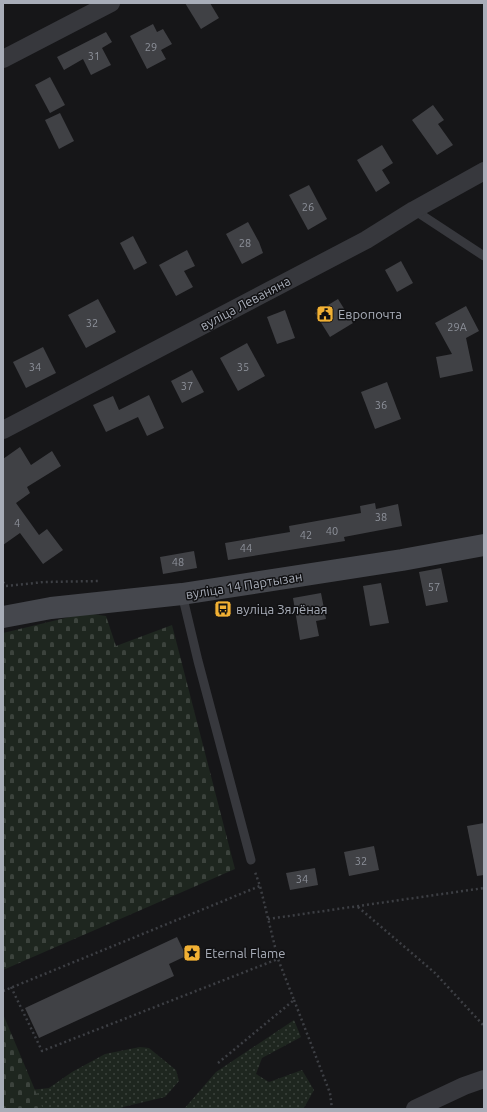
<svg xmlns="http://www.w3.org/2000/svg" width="487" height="1112" font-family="Ubuntu,sans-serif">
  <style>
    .grass { fill: url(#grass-dots) }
    .cemetery { fill: url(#cemetery-stones) }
    .building { fill: #404145 }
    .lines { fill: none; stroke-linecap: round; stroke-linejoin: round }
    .path { stroke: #3d3f44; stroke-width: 2.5; stroke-dasharray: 2 3; stroke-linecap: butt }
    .lane { stroke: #37383d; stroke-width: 9 }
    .street { stroke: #37383d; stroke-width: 18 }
    .secondary { stroke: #45474d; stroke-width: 22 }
    .labels { text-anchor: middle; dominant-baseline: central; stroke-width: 3; stroke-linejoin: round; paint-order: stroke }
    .number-label { font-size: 11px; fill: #8e929b }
    .street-label { font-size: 13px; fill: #a8adb8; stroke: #111113 }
    .poi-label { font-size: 13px; fill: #a8adb8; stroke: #111113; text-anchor: start }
  </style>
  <defs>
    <pattern id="grass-dots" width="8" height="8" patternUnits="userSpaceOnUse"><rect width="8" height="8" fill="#1e261f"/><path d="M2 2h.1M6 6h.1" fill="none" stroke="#3c433d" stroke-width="1.8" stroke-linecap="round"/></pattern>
    <pattern id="cemetery-stones" width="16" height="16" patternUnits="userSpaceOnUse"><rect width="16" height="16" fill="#1e261f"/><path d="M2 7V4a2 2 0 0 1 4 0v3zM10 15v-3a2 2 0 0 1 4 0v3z" fill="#3c433d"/></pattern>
  </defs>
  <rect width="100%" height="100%" fill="#161618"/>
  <!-- grass -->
  <g class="grass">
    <path d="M294,1020L301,1037L262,1058L256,1074L269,1082L302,1070L314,1090L305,1106L303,1109H184L216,1072Z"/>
    <path d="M140,1047L149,1048L176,1070L179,1081L165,1097L123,1107L121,1109H5L12,1092L49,1088L72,1072L105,1054Z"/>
  </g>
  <!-- cemetery -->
  <g class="cemetery">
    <path d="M86,613L106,616L116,646L172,625L235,869L3,970V633Z"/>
    <path d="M3,1014L43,1109H3Z"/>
  </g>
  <!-- building -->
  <g class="building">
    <path d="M185,3H210L219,18L201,29Z"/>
    <path d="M153,24L157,32L163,29L172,44L161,50L166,59L147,69L130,36Z"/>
    <path d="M106,32L112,42L102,48L111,65L91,75L83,59L64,70L57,57Z"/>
    <path d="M50,77L65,105L50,113L35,85Z"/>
    <path d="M433,105L444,120L438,124L453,145L437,155L412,120Z"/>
    <path d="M60,113L74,141L59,149L45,120Z"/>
    <path d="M382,145L393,163L382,170L390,183L376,192L357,160Z"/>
    <path d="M309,185L327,219L308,230L289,195Z"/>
    <path d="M248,222L259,242L263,253L242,264L226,234Z"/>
    <path d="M133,236L147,263L134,270L120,243Z"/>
    <path d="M187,250L195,266L184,271L193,287L176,296L159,265Z"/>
    <path d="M401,261L413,283L397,292L385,270Z"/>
    <path d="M98,299L116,332L86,348L68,315Z"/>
    <path d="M338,299L353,323L330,337L315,313Z"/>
    <path d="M466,306L479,331L466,338L473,371L440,378L436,357L452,354L435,323Z"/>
    <path d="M285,310L295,338L277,344L267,317Z"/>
    <path d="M247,343L265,376L238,391L220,358Z"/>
    <path d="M43,347L56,373L26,388L13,362Z"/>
    <path d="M192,370L204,392L182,403L171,381Z"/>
    <path d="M387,382L401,419L375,429L361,392Z"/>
    <path d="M149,395L164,428L147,436L138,417L106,432L93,405L113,396L119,410Z"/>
    <path d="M20,447L31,465L52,451L61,466L27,487L30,493L16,503L39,535L47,529L63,550L43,564L20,533L3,545V459Z"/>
    <path d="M375,503L376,509L398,504L402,526L344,537L345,541L228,560L225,543L290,532L289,526L361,513L360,506Z"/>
    <path d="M194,551L197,568L163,574L160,557Z"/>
    <path d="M441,568L448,602L426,606L419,572Z"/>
    <path d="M381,583L389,623L370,626L363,586Z"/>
    <path d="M321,593L326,619L316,621L319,636L300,640L293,598Z"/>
    <path d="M484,823V875L477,876L467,826Z"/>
    <path d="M374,846L379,870L349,876L344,852Z"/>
    <path d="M315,868L318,885L290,890L286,873Z"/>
    <path d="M177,937L186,956L169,964L174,976L39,1038L25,1008Z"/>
  </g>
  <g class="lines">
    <!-- path -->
    <g class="path">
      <path d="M3,582L6,586L44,582L100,581"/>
      <path d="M358,907L435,973L484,1026"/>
      <path d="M268,919L484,888"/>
      <path d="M11,987L42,1051L278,959"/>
      <path d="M3,991L260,886"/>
      <path d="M294,1000L330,1093L332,1109"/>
      <path d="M218,1063L294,1000L278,959L260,886L255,872"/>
    </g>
    <!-- lane -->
    <g class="lane">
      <path d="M414,210L484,256"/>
      <path d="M182,594L198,661L251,860"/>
    </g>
    <!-- street -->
    <g class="street">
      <path d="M3,59L111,3"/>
      <path d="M3,430L366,240L414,210L484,171"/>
      <path d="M415,1109L464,1086L484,1079"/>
    </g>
    <!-- secondary -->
    <path class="secondary" d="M3,617L51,608L182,594L402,560L484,545"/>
  </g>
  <!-- icons -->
  <defs>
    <g id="civic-square" transform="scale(0.9)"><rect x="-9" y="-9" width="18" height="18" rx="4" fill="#f2b134" stroke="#111113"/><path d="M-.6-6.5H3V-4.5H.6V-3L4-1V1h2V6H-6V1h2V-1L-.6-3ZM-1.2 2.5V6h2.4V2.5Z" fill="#111"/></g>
    <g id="bus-square" transform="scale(0.9)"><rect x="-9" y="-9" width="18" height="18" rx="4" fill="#f2b134" stroke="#111113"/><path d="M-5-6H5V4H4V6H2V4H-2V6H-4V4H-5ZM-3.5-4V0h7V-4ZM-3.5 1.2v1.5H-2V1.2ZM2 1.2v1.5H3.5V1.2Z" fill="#111"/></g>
    <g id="sight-square" transform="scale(0.9)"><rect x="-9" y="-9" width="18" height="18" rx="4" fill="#f2b134" stroke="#111113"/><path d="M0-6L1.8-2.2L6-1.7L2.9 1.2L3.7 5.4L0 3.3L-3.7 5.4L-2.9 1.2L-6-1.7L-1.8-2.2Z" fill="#111"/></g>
  </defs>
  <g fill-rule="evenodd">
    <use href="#civic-square" x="325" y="314"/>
    <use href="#bus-square" x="223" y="609"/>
    <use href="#sight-square" x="192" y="953"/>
  </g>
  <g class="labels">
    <!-- number labels -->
    <g class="number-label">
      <text x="151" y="47">29</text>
      <text x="94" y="56">31</text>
      <text x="308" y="207">26</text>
      <text x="245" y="243">28</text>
      <text x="92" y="323">32</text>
      <text x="457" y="327">29А</text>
      <text x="35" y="367">34</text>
      <text x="243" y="367">35</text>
      <text x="187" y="386">37</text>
      <text x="381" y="405">36</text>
      <text x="381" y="517">38</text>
      <text x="17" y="523">4</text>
      <text x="332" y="531">40</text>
      <text x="306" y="535">42</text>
      <text x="246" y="548">44</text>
      <text x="178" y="562">48</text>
      <text x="434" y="587">57</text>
      <text x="361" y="861">32</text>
      <text x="302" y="879">34</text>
    </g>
    <!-- street labels -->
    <g class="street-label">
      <text transform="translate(245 303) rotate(-28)">вуліца Леваняна</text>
      <text transform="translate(244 585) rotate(-9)">вуліца 14 Партызан</text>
    </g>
    <!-- poi labels -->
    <g class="poi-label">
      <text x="338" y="314">Европочта</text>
      <text x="236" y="609">вуліца Зялёная</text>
      <text x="205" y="953">Eternal Flame</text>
    </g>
  </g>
  <!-- border -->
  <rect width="487" height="1112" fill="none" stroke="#a8adb8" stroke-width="8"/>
</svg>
